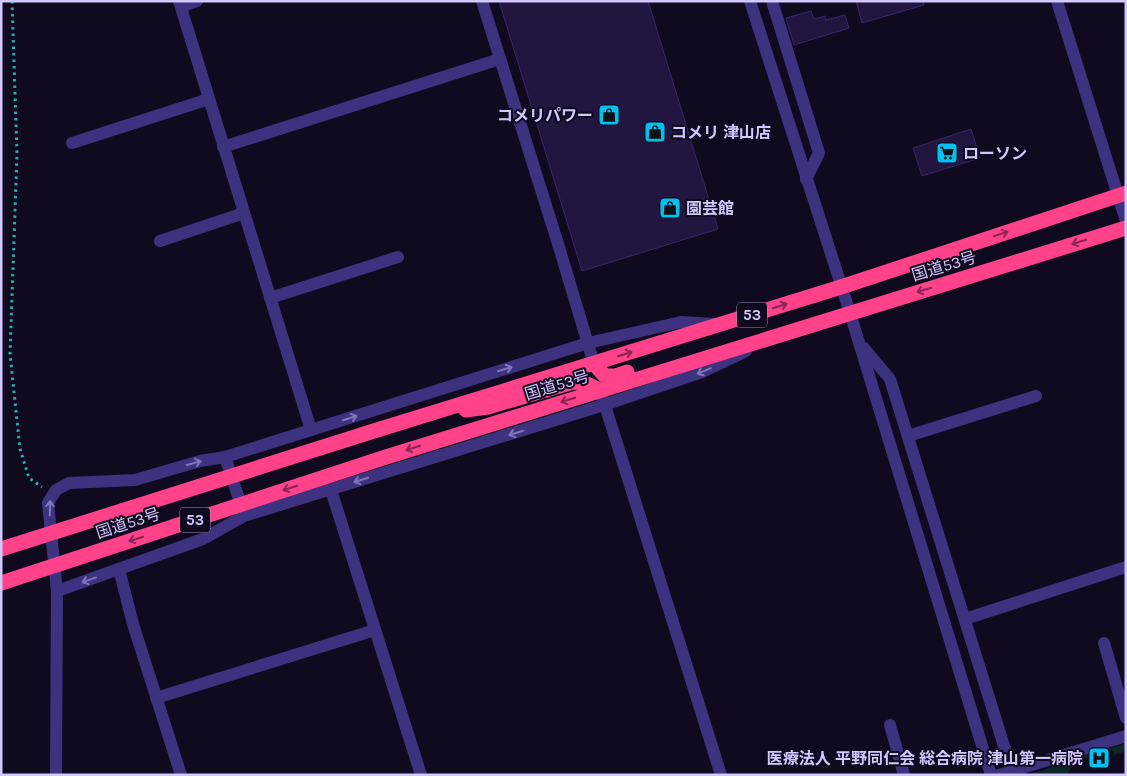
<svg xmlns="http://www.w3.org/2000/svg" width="1127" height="776" font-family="Karla,'Noto Sans JP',sans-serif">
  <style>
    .green { fill: #0d2628 }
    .building { fill: #221540; stroke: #3b266d }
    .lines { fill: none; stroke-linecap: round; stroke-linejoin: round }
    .path { stroke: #25afb5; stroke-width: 3; stroke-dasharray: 2.5 4; stroke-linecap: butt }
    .minor { stroke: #3d3280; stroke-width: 12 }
    .highway { stroke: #ff4289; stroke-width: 15 }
    .oneway { stroke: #882654 }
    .oneway2 { stroke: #8075b9 }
    .labels { text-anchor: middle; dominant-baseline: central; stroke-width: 4; stroke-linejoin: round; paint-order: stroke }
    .shield { fill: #100a1e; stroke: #988ebc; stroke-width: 1 }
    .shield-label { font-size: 15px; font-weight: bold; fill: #d3c7ff }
    .poi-label { font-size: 16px; font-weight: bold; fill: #d3c7ff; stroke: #100a1e; text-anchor: start }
    .street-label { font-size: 16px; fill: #d3c7ff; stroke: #100a1e }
  </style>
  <rect width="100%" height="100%" fill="#100a1e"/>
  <!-- green -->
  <g class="green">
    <path d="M1126,743V751L1114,755L1112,750L1085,759L1084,756Z"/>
    <path d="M1075,760V763L1066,775H1027Z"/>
  </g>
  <!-- building -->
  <g class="building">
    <path d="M499,1H648L718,229L582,271Z"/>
    <path d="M856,1H923L924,5L862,23Z"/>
    <path d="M811,11L814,19L825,16L826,20L845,15L849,28L794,45L786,18Z"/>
    <path d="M971,129L980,158L922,176L913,148Z"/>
  </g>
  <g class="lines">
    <!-- path -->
    <path class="path" d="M12,1L17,154L10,354L20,449L29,478L42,487"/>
    <!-- minor -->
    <g class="minor">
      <path d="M179,1L311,430"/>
      <path d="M482,1L559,247L594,364"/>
      <path d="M750,1L850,313L991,775"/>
      <path d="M772,1L819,153L806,179"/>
      <path d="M1057,1L1126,221"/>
      <path d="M181,7L197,1"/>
      <path d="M72,143L209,99"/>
      <path d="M223,147L500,59"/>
      <path d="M160,241L244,213"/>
      <path d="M270,298L398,257"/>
      <path d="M864,348L890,379L1013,775"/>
      <path d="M603,399L721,775"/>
      <path d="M908,436L1036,396"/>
      <path d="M225,457L244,514"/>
      <path d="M331,490L421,775"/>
      <path d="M119,569L133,624L181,775"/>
      <path d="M57,591L203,539L244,516L604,405L702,372L746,351"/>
      <path d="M965,619L1126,567"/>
      <path d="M1104,643L1126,718"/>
      <path d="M156,698L375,630"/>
      <path d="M890,725L904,775"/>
      <path d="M56,775L57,591L48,503L56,490L69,483L135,480L200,461L225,457L588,343L681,322L714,324"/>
      <path d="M999,775L1126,736"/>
    </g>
    <!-- highway -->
    <g class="highway">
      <path d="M594,364L605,376H615L627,372"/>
      <path d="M466,410L488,407L573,382L585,383L600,390"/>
      <path d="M1,549L377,430L841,287L1126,193"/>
      <path d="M1,583L386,457L1126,228"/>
    </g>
  </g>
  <!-- one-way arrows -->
  <defs><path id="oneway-shaft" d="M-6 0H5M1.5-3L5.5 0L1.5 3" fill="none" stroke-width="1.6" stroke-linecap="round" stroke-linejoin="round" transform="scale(1.25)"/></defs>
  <g class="oneway">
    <use href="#oneway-shaft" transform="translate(1001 234) rotate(-18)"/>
    <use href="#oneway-shaft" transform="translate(1079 242) rotate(163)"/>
    <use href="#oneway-shaft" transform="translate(924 290) rotate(163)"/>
    <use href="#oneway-shaft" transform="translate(780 306) rotate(-17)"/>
    <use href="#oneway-shaft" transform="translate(625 354) rotate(-17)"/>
    <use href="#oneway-shaft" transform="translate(568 400) rotate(163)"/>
    <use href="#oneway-shaft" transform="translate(413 448) rotate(163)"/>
    <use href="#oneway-shaft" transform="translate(290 488) rotate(162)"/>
    <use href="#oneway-shaft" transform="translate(136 539) rotate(162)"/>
  </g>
  <g class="oneway2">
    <use href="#oneway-shaft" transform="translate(505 369) rotate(-17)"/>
    <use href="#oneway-shaft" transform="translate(704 371) rotate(157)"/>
    <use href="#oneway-shaft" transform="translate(350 418) rotate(-17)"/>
    <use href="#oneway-shaft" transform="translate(516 433) rotate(163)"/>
    <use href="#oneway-shaft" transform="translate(194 463) rotate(-15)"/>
    <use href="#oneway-shaft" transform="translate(361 480) rotate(163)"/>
    <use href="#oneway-shaft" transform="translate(50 508) rotate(-88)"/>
    <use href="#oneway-shaft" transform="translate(89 580) rotate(160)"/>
  </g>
  <!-- icons -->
  <defs>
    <g id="shop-square" transform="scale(1.125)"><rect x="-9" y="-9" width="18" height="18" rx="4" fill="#00c1f2" stroke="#100a1e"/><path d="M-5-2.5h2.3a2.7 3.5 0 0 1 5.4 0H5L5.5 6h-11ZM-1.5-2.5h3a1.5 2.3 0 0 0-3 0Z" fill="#111"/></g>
    <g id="supermarket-square" transform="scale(1.125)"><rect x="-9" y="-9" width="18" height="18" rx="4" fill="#00c1f2" stroke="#100a1e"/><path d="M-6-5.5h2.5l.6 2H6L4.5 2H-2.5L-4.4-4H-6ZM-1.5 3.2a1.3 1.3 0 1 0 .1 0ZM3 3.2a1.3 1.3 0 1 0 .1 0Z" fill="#111"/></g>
    <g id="hospital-square" transform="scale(1.125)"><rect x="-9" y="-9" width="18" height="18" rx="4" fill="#00c1f2" stroke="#100a1e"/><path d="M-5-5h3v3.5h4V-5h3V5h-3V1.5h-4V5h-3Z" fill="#111"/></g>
  </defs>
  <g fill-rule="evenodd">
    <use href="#shop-square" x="609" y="115"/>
    <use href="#shop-square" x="655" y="132"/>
    <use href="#supermarket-square" x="947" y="153"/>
    <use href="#shop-square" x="670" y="208"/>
    <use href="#hospital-square" x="1099" y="758"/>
  </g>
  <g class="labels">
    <!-- shield labels -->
    <g class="shield">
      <rect x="737" y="302.5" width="30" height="25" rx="4"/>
      <rect x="180" y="507.5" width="30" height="25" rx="4"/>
    </g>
    <g class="shield-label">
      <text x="752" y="315">53</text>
      <text x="195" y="520">53</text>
    </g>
    <!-- poi labels -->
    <g class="poi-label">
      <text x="593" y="115" text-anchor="end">コメリパワー</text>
      <text x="671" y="132">コメリ 津山店</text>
      <text x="963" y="153">ローソン</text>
      <text x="686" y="208">園芸館</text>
      <text x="1083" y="758" text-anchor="end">医療法人 平野同仁会 総合病院 津山第一病院</text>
    </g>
    <!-- street labels -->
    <g class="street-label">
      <text transform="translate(944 266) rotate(-17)">国道53号</text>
      <text transform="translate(557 385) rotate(-17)">国道53号</text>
      <text transform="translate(128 523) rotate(-18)">国道53号</text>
    </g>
  </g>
  <!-- border -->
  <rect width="1127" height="776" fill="none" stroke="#d3c7ff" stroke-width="5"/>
</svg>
